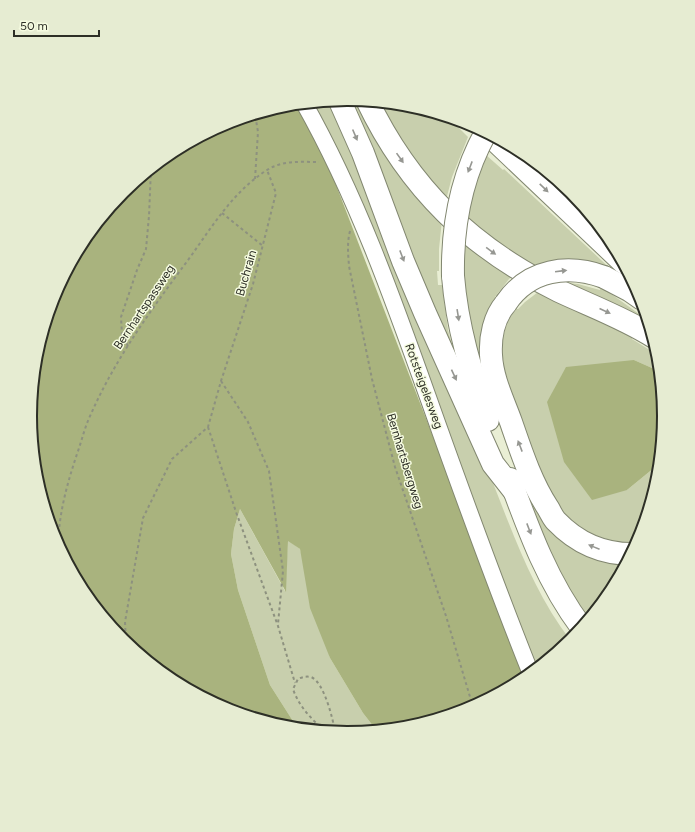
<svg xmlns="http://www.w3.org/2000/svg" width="695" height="832" font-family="Figtree,sans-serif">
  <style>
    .green { fill: #c8cfad }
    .forest { fill: #a9b37e }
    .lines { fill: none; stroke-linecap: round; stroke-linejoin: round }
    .minor-casing { stroke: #828770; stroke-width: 18 }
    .highway-casing { stroke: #828770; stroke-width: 24 }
    .path { stroke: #8d917f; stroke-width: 2; stroke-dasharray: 3 3; stroke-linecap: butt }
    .minor { stroke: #fff; stroke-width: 16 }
    .highway { stroke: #fff; stroke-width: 22 }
    .highway-bridge-casing { stroke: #828770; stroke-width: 24; stroke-linecap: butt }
    .highway-bridge { stroke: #fff; stroke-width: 22 }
    .oneway { fill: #969792 }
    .labels { text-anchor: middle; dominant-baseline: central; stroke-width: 3; stroke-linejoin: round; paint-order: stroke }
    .street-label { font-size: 12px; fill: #2d2f26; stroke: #f6fce1 }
    .rim { fill: none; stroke: #2d2f26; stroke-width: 2 }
  </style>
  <rect width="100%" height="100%" fill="#e9eed4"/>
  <!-- green -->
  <g class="green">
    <path d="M348,99L358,100L442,220L439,249V271H437L438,285H442L448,330L458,366Z"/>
    <path d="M331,100C380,217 431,334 480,451C508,517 527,584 571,641L536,670L310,102Z"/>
    <path d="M371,101L410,105L447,116L468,137L452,177L445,204Z"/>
    <path d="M486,155L503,170L504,169L616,274L534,267L466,220L475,184Z"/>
    <path d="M464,240L513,274L495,297L498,299L488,320L534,500L628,561L611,593L588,621L566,588L523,489L489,398L466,313L464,283Z"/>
    <path d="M569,283L578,284L600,290V288L607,291L649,321L651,327L567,289Z"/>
    <path d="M542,289L632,330V339L656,354L658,353L661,372L634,360L627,490L660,463L659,478L639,541C605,545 574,530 555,501C542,481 535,456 526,434L527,433C513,396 486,345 516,309H518L525,302Z"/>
    <path d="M240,509L285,591L288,540L300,549L330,658L363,713L377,731L347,733L298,729L270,685L238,590L231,554L234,529Z"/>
  </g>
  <!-- forest -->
  <g class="forest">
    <path d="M297,103L321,146L526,678L469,709L409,727L377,731L363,713L330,658L310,608L300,549L288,541L286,592L240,509L234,529L231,554L238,590L270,685L298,729L285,727L226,709L171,680L123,640L83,592L54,537L36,478L30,416L36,354L54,294L84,239L123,191L171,152L226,123L286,105Z"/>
    <path d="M634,360L661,372L665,416L660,463L627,490L592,500L564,462L547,402L566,367Z"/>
  </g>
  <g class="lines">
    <!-- minor casing -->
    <g class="minor-casing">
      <path id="minor" d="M304,103C362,206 400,319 440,431C469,512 499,594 531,674"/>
    </g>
    <!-- highway casing -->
    <g class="highway-casing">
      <g id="highway">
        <path d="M339,99L363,153L403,261L425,313L493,464L515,492"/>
        <path d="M367,100C409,188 471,248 559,291C591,306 624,318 654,337"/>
        <path d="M486,132L624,263"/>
        <path d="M453,276C457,326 471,373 488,420"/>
        <path d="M604,277L629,290L642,299"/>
        <path d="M506,303C494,317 490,337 491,355C492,378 503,400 511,422C521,451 531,482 548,508C551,513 553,518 556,521C577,543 603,554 632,554"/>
        <path d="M510,479C529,531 548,583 582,628"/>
      </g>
    </g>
    <!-- path -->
    <g class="path">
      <path d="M255,179L258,132L255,114"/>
      <path d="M222,213L263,246"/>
      <path d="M350,231C347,243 348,253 349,266L372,379L395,467L446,616L473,707"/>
      <path d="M128,346L122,335L121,317L137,270L146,249L149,216L151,168"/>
      <path d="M221,381L248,422L269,471L283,571L278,624"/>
      <path d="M208,427L236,512L278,626L295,683"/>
      <path d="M58,545C59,513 67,484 77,454C82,440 85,426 91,414C116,357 154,306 191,256C213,225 234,191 267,170C283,160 301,162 319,162"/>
      <path d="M126,643L125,622L143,518L172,459L208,427L221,381L253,284L276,193L267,170"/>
      <path d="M324,731C312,719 299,707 293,689L298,679C302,677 306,676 311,677C324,682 333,719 335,732"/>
    </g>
    <!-- minor -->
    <use href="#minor" class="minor"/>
    <!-- highway -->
    <use href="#highway" class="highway"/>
    <!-- highway-bridge casing -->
    <g class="highway-bridge-casing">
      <g id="highway-bridge">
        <path d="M453,276C452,225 461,177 486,132"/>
        <path d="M506,303C529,269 568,264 604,277"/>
      </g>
    </g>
    <!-- highway-bridge -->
    <use href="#highway-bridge" class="highway-bridge"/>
  </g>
  <!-- one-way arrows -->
  <defs><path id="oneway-solid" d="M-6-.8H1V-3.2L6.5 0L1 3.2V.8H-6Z"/></defs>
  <g class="oneway">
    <use href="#oneway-solid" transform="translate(355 135) rotate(67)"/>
    <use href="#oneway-solid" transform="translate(400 158) rotate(55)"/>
    <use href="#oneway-solid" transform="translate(470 167) rotate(111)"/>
    <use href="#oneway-solid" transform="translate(544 188) rotate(44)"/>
    <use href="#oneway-solid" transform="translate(491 251) rotate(36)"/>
    <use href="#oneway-solid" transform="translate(402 256) rotate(69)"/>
    <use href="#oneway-solid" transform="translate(561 271) rotate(-7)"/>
    <use href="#oneway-solid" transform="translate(605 311) rotate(24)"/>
    <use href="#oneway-solid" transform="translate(458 315) rotate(81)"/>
    <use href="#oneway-solid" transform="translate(454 375) rotate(65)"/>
    <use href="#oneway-solid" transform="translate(520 446) rotate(-111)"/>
    <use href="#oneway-solid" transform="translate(529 529) rotate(69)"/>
    <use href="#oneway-solid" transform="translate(594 547) rotate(-158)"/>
  </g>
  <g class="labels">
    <!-- street labels -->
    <g class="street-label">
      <text transform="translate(246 273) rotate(-74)">Buchrain</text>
      <text transform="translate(144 307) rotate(-56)">Bernhartspassweg</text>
      <text transform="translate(424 386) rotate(70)">Rotsteigelesweg</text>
      <text transform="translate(405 461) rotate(73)">Bernhartsbergweg</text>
    </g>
  </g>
  <!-- crop -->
  <path d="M0 0H695V832H0ZM37 416a310 310 0 1 1 620 0a310 310 0 1 1-620 0Z" fill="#e6ecd2" fill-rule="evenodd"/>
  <path class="rim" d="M37 416a310 310 0 1 1 620 0a310 310 0 1 1-620 0Z"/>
  <!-- scale -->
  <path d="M14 30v6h85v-6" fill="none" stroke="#2d2f26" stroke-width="2"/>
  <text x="20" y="30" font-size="12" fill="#2d2f26" stroke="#f6fce1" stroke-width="3" paint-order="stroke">50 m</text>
</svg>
